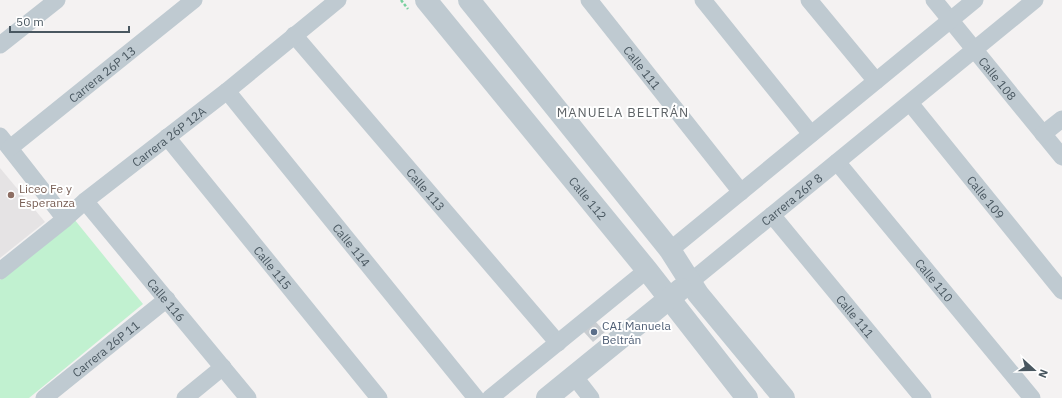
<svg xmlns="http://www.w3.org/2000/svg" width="1062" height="398" font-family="'IBM Plex Sans',sans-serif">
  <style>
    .education { fill: #e5e3e4 }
    .green { fill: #c1f1d0 }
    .building { fill: #c9cdd1 }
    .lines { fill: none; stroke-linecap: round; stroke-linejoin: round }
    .path { stroke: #78d09e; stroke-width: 2.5; stroke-dasharray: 3 2; stroke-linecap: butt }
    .minor { stroke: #bfcad1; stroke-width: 17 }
    .tertiary { stroke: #bfcad1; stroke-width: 22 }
    .education-dot { fill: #8d6e63; stroke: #fff; stroke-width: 1.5 }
    .service-dot { fill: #5c6f8a; stroke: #fff; stroke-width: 1.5 }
    .labels { text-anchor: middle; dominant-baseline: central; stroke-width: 4; stroke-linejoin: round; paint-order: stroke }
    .street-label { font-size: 12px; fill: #495760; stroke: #fff }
    .education-label { font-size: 12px; fill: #785e54; stroke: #fff; text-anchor: start }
    .service-label { font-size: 12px; fill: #4e5e75; stroke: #fff; text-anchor: start }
    .neighbourhood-label { font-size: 13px; letter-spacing: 1px; fill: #5e6367; stroke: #fff }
  </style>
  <rect width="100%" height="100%" fill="#f4f2f2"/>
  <!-- education -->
  <path class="education" d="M0,168L45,222L0,258Z"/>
  <!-- green -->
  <path class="green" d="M74,219L143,304L29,398H0V280Z"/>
  <!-- building -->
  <path class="building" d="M595,321L605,332L593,342L583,331Z"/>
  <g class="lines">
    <!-- path -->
    <path class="path" d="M401,0L408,9"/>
    <!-- minor -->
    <g class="minor">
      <path id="s1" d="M589,0L741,192"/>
      <path d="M703,0L811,134"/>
      <path d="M809,0L876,81"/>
      <path id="s2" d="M934,0L1062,157"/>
      <path id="s3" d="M294,35L558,343"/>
      <path d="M0,45L57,0"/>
      <path id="s4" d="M227,91L476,398"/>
      <path id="s5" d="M910,103L1062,291"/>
      <path d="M1043,134L1062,119"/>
      <path d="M0,136L65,219"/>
      <path id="s6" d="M167,137L379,398"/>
      <path id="s7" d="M10,148L194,0"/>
      <path id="s8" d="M837,162L1032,398"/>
      <path id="s9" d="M85,201L248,398"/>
      <path id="s10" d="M772,215L923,398"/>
      <path d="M670,250L975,0"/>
      <path id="s11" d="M0,271L65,219L85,201L227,91L338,0"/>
      <path id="s12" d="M690,282L1035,0"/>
      <path d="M574,376L591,398"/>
      <path id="s13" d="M44,398L167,299"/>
      <path d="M185,398L223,367"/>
      <path d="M490,398L647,270"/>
    </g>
    <!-- tertiary -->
    <g class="tertiary">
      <path id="s14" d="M426,0L647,270L747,398"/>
      <path d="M469,0L670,250L698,294L784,398"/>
      <path d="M547,398L681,289"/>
    </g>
  </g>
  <!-- markers -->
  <circle class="education-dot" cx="11" cy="195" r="4"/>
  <circle class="service-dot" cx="594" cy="332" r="4"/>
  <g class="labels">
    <!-- street labels -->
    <g class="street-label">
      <text stroke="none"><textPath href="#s1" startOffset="86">Calle 111</textPath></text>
      <text stroke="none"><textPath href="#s7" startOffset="118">Carrera 26P 13</textPath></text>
      <text stroke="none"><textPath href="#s2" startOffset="101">Calle 108</textPath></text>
      <text stroke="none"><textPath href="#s11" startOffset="216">Carrera 26P 12A</textPath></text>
      <text stroke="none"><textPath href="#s3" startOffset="203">Calle 113</textPath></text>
      <text stroke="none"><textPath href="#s5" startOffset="121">Calle 109</textPath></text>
      <text stroke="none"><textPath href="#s14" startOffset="256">Calle 112</textPath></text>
      <text stroke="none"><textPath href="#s12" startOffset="131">Carrera 26P 8</textPath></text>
      <text stroke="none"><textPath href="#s4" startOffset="198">Calle 114</textPath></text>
      <text stroke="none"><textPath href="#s6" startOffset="168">Calle 115</textPath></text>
      <text stroke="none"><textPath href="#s8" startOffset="153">Calle 110</textPath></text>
      <text stroke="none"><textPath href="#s9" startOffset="128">Calle 116</textPath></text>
      <text stroke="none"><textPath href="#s10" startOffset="131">Calle 111</textPath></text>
      <text stroke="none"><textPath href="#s13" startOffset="79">Carrera 26P 11</textPath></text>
    </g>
    <!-- education labels -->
    <g class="education-label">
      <text x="19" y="188">Liceo Fe y<tspan x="19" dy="14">Esperanza</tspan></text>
    </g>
    <!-- service labels -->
    <g class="service-label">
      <text x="602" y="325">CAI Manuela<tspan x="602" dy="14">Beltrán</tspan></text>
    </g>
    <!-- neighbourhood labels -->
    <g class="neighbourhood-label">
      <text x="623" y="112">MANUELA BELTRÁN</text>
    </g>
  </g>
  <!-- north arrow -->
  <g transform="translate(1034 370) rotate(111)" stroke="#ffffff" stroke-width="3" paint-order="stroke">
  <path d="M0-3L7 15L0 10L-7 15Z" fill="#495760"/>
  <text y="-6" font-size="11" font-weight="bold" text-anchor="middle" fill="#495760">N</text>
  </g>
  <!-- scale -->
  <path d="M10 26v6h119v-6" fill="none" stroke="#495760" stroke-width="2"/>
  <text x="16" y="26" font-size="12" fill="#495760" stroke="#ffffff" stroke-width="3" paint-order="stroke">50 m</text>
</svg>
